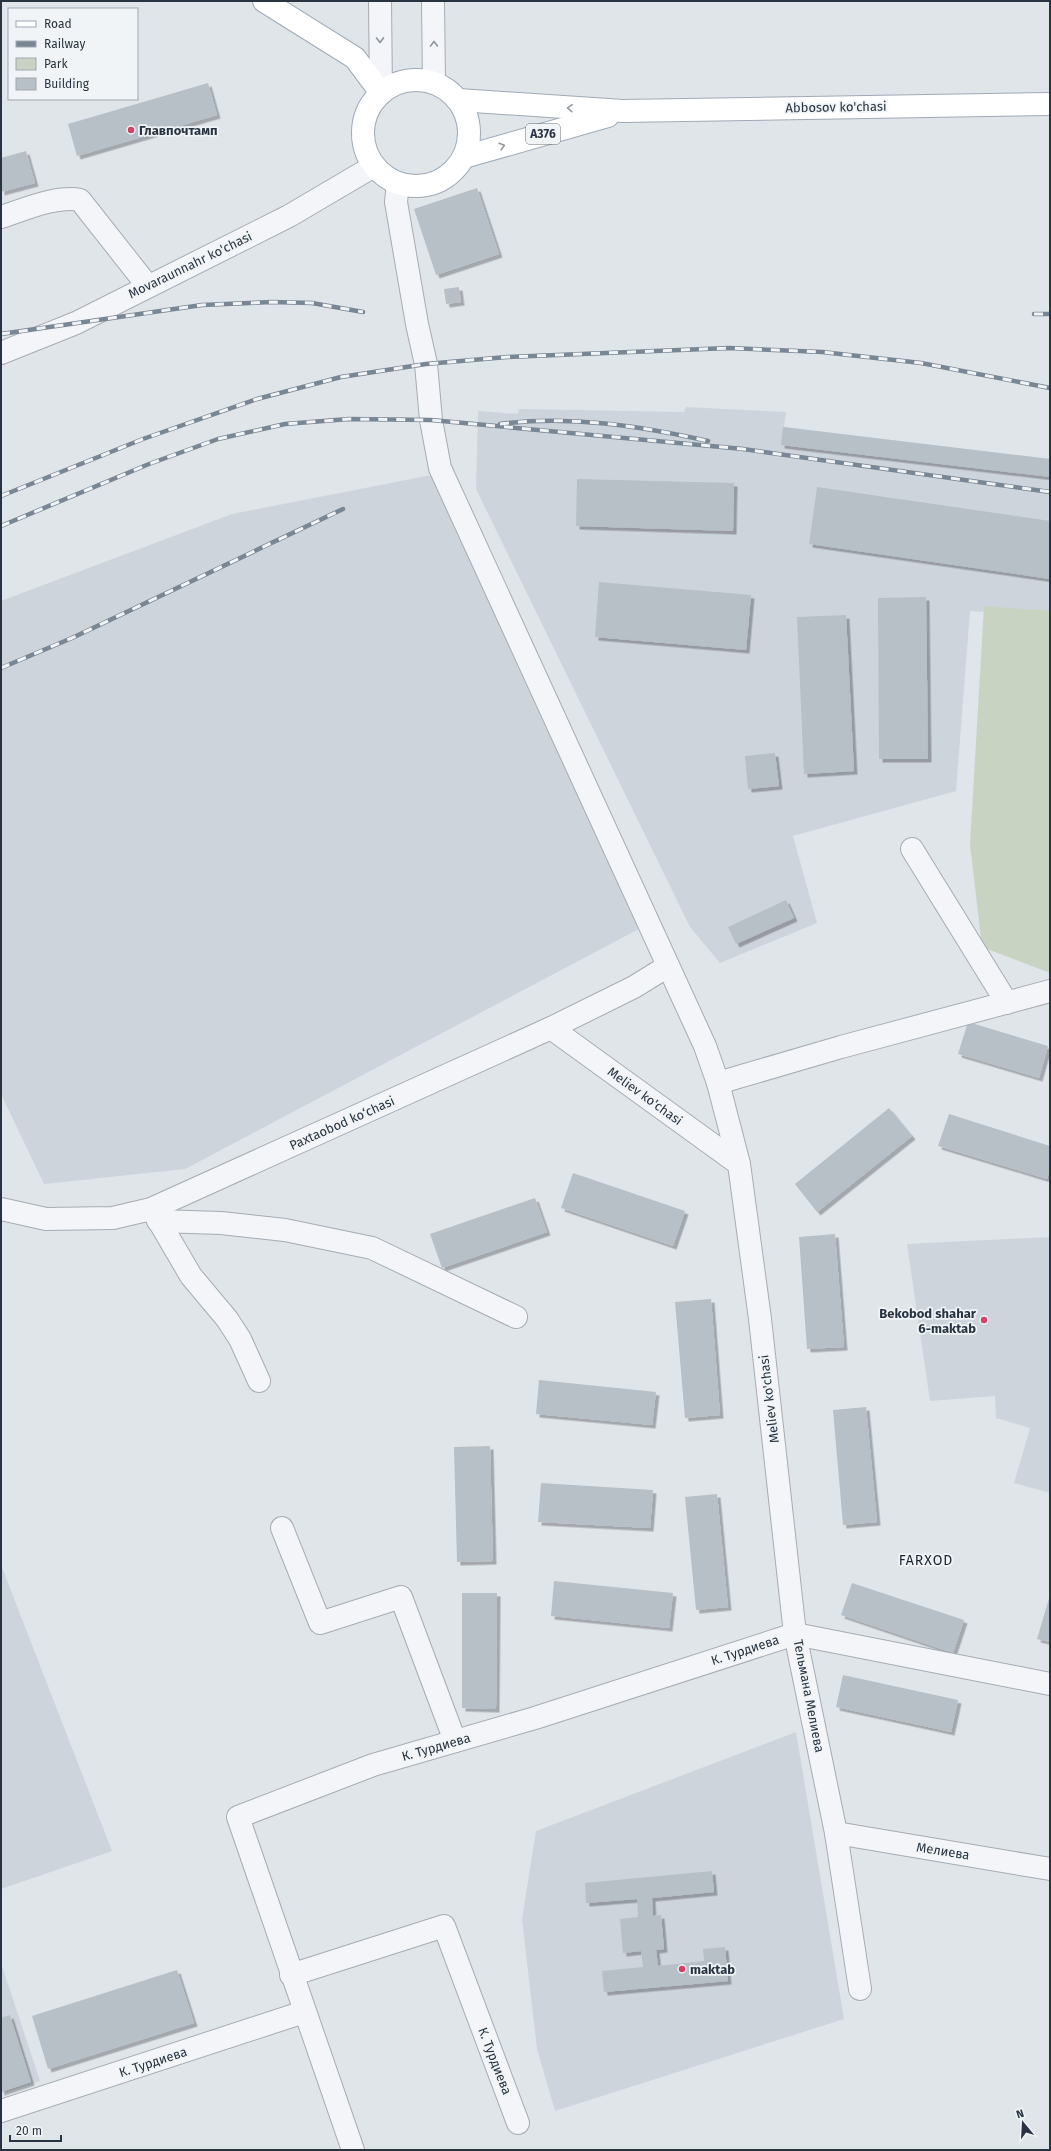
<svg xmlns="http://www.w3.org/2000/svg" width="1051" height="2151" font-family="'Fira Sans',sans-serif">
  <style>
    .built { fill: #ced4dc }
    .green { fill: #c8d4c1 }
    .building { fill: #b7bfc7; filter: url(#shadow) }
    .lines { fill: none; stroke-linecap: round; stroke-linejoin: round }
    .minor-casing { stroke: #a5acb4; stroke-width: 24 }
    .major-casing { stroke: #9faab6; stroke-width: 24 }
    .minor { stroke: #f3f5f8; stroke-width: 22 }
    .major { stroke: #fff; stroke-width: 22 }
    .rail-casing { stroke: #798694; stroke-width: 4.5 }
    .rail { stroke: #f0f4f7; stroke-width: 3; stroke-dasharray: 9; stroke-linecap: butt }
    .oneway { stroke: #8e949d }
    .oneway2 { stroke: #949aa0 }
    .poi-dot { fill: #d34164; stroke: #f0f4f7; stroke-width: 1.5 }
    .labels { text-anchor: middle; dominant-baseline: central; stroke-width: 3.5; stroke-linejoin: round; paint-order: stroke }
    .shield { fill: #f0f4f7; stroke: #646e78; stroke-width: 1 }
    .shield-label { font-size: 12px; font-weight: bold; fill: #283442 }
    .street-label { font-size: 13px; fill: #283442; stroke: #f0f4f7 }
    .poi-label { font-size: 13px; font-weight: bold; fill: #283442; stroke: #f0f4f7; text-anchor: start }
    .neighbourhood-label { font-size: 14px; letter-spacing: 1px; fill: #1a2533; stroke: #f0f4f7 }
  </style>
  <defs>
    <filter id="shadow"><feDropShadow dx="3.5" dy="3.5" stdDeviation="0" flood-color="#0004"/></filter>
  </defs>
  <rect width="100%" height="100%" fill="#e0e5ea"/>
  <!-- built -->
  <g class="built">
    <path d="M686,407L786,412L784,427L1050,459V616L970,611L956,791L793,836L817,923L720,963L690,927L476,489L478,411L518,414L519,409L684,412Z"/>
    <path d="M452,471L654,921L185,1169L44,1184L1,1094V601L232,514Z"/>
    <path d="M1050,1237V1493L1014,1483L1030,1428L996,1418L995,1396L930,1401L907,1244Z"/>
    <path d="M1,1565L112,1851L1,1889Z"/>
    <path d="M796,1732L844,2019L555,2111L537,2049L522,1919L536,1831Z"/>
    <path d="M1,1963L40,2081L1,2094Z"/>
  </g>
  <!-- green -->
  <path class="green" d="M984,606L1050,611V973L982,947L970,844Z"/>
  <!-- building -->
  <g class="building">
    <path d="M208,83L217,115L77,156L68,124Z"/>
    <path d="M26,151L35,183L1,192V158Z"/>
    <path d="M477,188L499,254L436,275L414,209Z"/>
    <path d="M459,287L461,302L446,304L444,289Z"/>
    <path d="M783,427L1050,459V477L781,445Z"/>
    <path d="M577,479L734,483L733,531L576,526Z"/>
    <path d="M817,487L1050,521V579L809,544Z"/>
    <path d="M599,582L751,595L746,650L595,637Z"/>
    <path d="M926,597L928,759H879L878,598Z"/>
    <path d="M846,615L854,771L804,774L797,617Z"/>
    <path d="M775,753L779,786L748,789L745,756Z"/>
    <path d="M786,900L794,918L736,944L728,927Z"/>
    <path d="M968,1022L1048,1046L1039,1078L958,1054Z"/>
    <path d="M889,1108L912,1136L817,1212L795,1184Z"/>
    <path d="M949,1114L1050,1146V1168L1047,1179L938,1146Z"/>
    <path d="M573,1173L685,1211L673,1246L561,1208Z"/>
    <path d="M535,1198L547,1232L442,1268L430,1234Z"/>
    <path d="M835,1234L844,1347L807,1349L799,1237Z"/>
    <path d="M711,1299L720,1415L685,1418L675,1302Z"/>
    <path d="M539,1380L656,1392L652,1425L536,1414Z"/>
    <path d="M866,1407L877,1522L843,1525L833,1410Z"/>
    <path d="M490,1446L493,1561L457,1562L454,1447Z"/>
    <path d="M541,1483L653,1490L650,1528L538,1522Z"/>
    <path d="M717,1494L728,1607L696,1610L685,1497Z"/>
    <path d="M554,1581L673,1593L669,1628L551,1616Z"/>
    <path d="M852,1583L964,1620L953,1653L841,1615Z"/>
    <path d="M462,1593H497L496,1709L462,1708Z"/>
    <path d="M1050,1595V1642L1037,1639Z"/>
    <path d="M843,1675L958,1700L951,1732L836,1707Z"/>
    <path d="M712,1871L714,1892L652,1898L653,1916L661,1915L664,1949L656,1950L658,1966L704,1961L703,1949L725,1947L728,1981L604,1992L602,1971L643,1967L641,1951L623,1953L620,1919L638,1917L637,1899L586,1903L585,1883Z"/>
    <path d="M177,1970L194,2023L48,2069L32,2016Z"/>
    <path d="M10,2015L31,2082L1,2092V2018Z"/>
  </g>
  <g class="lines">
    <!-- minor casing -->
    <g class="minor-casing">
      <g id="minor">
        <path d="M380,1L381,93"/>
        <path d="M433,1L434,83"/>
        <path d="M398,183L396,202L417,324L426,364L431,420L440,468L705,1046L718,1083L739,1164"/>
        <path d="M1,217C23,210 57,195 80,200L147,285"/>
        <path d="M1,353L76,323L289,216L374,166"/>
        <path d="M912,849L1007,1003"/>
        <path d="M551,1028L739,1164L760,1319L795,1634L836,1833L860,1989"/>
        <path d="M718,1083L841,1047L1050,991"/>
        <path d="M1,1209L46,1219L113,1218L151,1209L551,1028L634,987L668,966"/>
        <path d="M153,1211L191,1276L227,1319L240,1339L259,1381"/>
        <path d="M158,1221L221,1223L285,1230L372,1248L516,1317"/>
        <path d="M282,1528L320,1623L401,1597L455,1741"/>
        <path d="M836,1833L1050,1869"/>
        <path d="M291,1975L444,1926L518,2123"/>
        <path d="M1,2111L304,2012"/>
        <path d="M353,2150L238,1817L373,1765L535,1718L795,1634L1050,1684"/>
      </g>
    </g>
    <!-- major casing -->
    <g class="major-casing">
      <g id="major">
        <path d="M264,1L355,58L381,93"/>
        <circle cx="416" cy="133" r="53"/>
        <path d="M459,100L623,111L1050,104"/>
        <path d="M464,157L608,116"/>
      </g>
    </g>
    <!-- minor -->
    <use href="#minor" class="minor"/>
    <!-- major -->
    <use href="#major" class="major"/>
    <!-- rail casing -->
    <g class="rail-casing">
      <g id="rail">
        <path d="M1034,314H1050"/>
        <path d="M1,334L202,305L272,302L312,303L363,312"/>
        <path d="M500,424C570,415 640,426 708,441"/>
        <path d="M1,496L143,439L257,399L341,377L426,364L507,357L729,348L822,352L921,363L1050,388"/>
        <path d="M1,526L149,464L218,439L285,424L349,419L431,420L743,449L1050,492"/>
        <path d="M1,668L72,638L343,509"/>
      </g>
    </g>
    <!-- rail -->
    <use href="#rail" class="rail"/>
  </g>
  <!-- one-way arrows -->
  <defs><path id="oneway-chevron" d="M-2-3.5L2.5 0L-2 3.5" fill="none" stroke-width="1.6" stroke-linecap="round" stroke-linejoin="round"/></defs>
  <g class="oneway">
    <use href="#oneway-chevron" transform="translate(380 40) rotate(89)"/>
    <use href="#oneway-chevron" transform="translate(434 44) rotate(-90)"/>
  </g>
  <g class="oneway2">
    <use href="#oneway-chevron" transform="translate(570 108) rotate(-176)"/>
    <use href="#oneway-chevron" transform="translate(502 146) rotate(-16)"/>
  </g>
  <!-- markers -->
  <g class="poi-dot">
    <circle cx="131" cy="130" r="4"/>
    <circle cx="984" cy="1320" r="4"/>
    <circle cx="682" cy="1969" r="4"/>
  </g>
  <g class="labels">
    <!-- shield labels -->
    <rect class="shield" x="526" y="124" width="34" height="20" rx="3"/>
    <g class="shield-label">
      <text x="543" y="134">A376</text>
    </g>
    <!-- street labels -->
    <g class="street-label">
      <text transform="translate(836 107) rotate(-1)">Abbosov ko'chasi</text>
      <text transform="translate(190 265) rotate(-26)">Movaraunnahr ko'chasi</text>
      <text transform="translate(645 1096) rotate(36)">Meliev ko'chasi</text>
      <text transform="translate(342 1123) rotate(-24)">Paxtaobod ko‘chasi</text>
      <text transform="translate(769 1399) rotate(-97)">Meliev ko'chasi</text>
      <text transform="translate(745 1650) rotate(-18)">К. Турдиева</text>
      <text transform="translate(809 1696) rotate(79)">Тельмана Мелиева</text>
      <text transform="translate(436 1747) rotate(-16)">К. Турдиева</text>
      <text transform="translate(943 1851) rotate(9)">Мелиева</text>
      <text transform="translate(495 2061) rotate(69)">К. Турдиева</text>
      <text transform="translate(153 2062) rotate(-18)">К. Турдиева</text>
    </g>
    <!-- poi labels -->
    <g class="poi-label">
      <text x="139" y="130">Главпочтамп</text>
      <text x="976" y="1313" text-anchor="end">Bekobod shahar<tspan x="976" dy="15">6-maktab</tspan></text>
      <text x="690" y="1969">maktab</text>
    </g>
    <!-- neighbourhood labels -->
    <g class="neighbourhood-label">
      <text x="926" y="1560">FARXOD</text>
    </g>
  </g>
  <!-- border -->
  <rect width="1051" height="2151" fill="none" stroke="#283442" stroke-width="4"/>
  <!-- legend -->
  <rect x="8" y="8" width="130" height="92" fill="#f0f4f7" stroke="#a0a7af"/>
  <rect x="16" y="21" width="20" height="6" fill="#ffffff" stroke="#a0a7af"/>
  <text x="44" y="28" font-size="12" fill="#283442">Road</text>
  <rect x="16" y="41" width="20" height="6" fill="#798694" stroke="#a0a7af"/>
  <text x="44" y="48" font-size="12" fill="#283442">Railway</text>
  <rect x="16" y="58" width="20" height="12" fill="#c8d4c1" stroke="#a0a7af"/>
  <text x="44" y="68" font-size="12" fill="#283442">Park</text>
  <rect x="16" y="78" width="20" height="12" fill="#b7bfc7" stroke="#a0a7af"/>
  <text x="44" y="88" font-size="12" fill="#283442">Building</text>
  <!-- north arrow -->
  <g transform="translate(1023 2123) rotate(342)" stroke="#f0f4f7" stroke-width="3" paint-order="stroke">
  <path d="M0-3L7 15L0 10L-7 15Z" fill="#283442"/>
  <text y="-6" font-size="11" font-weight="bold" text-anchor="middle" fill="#283442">N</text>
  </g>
  <!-- scale -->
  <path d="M10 2135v6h51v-6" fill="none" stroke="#283442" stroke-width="2"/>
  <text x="16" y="2135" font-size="12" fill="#283442" stroke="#f0f4f7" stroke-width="3" paint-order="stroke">20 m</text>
</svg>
